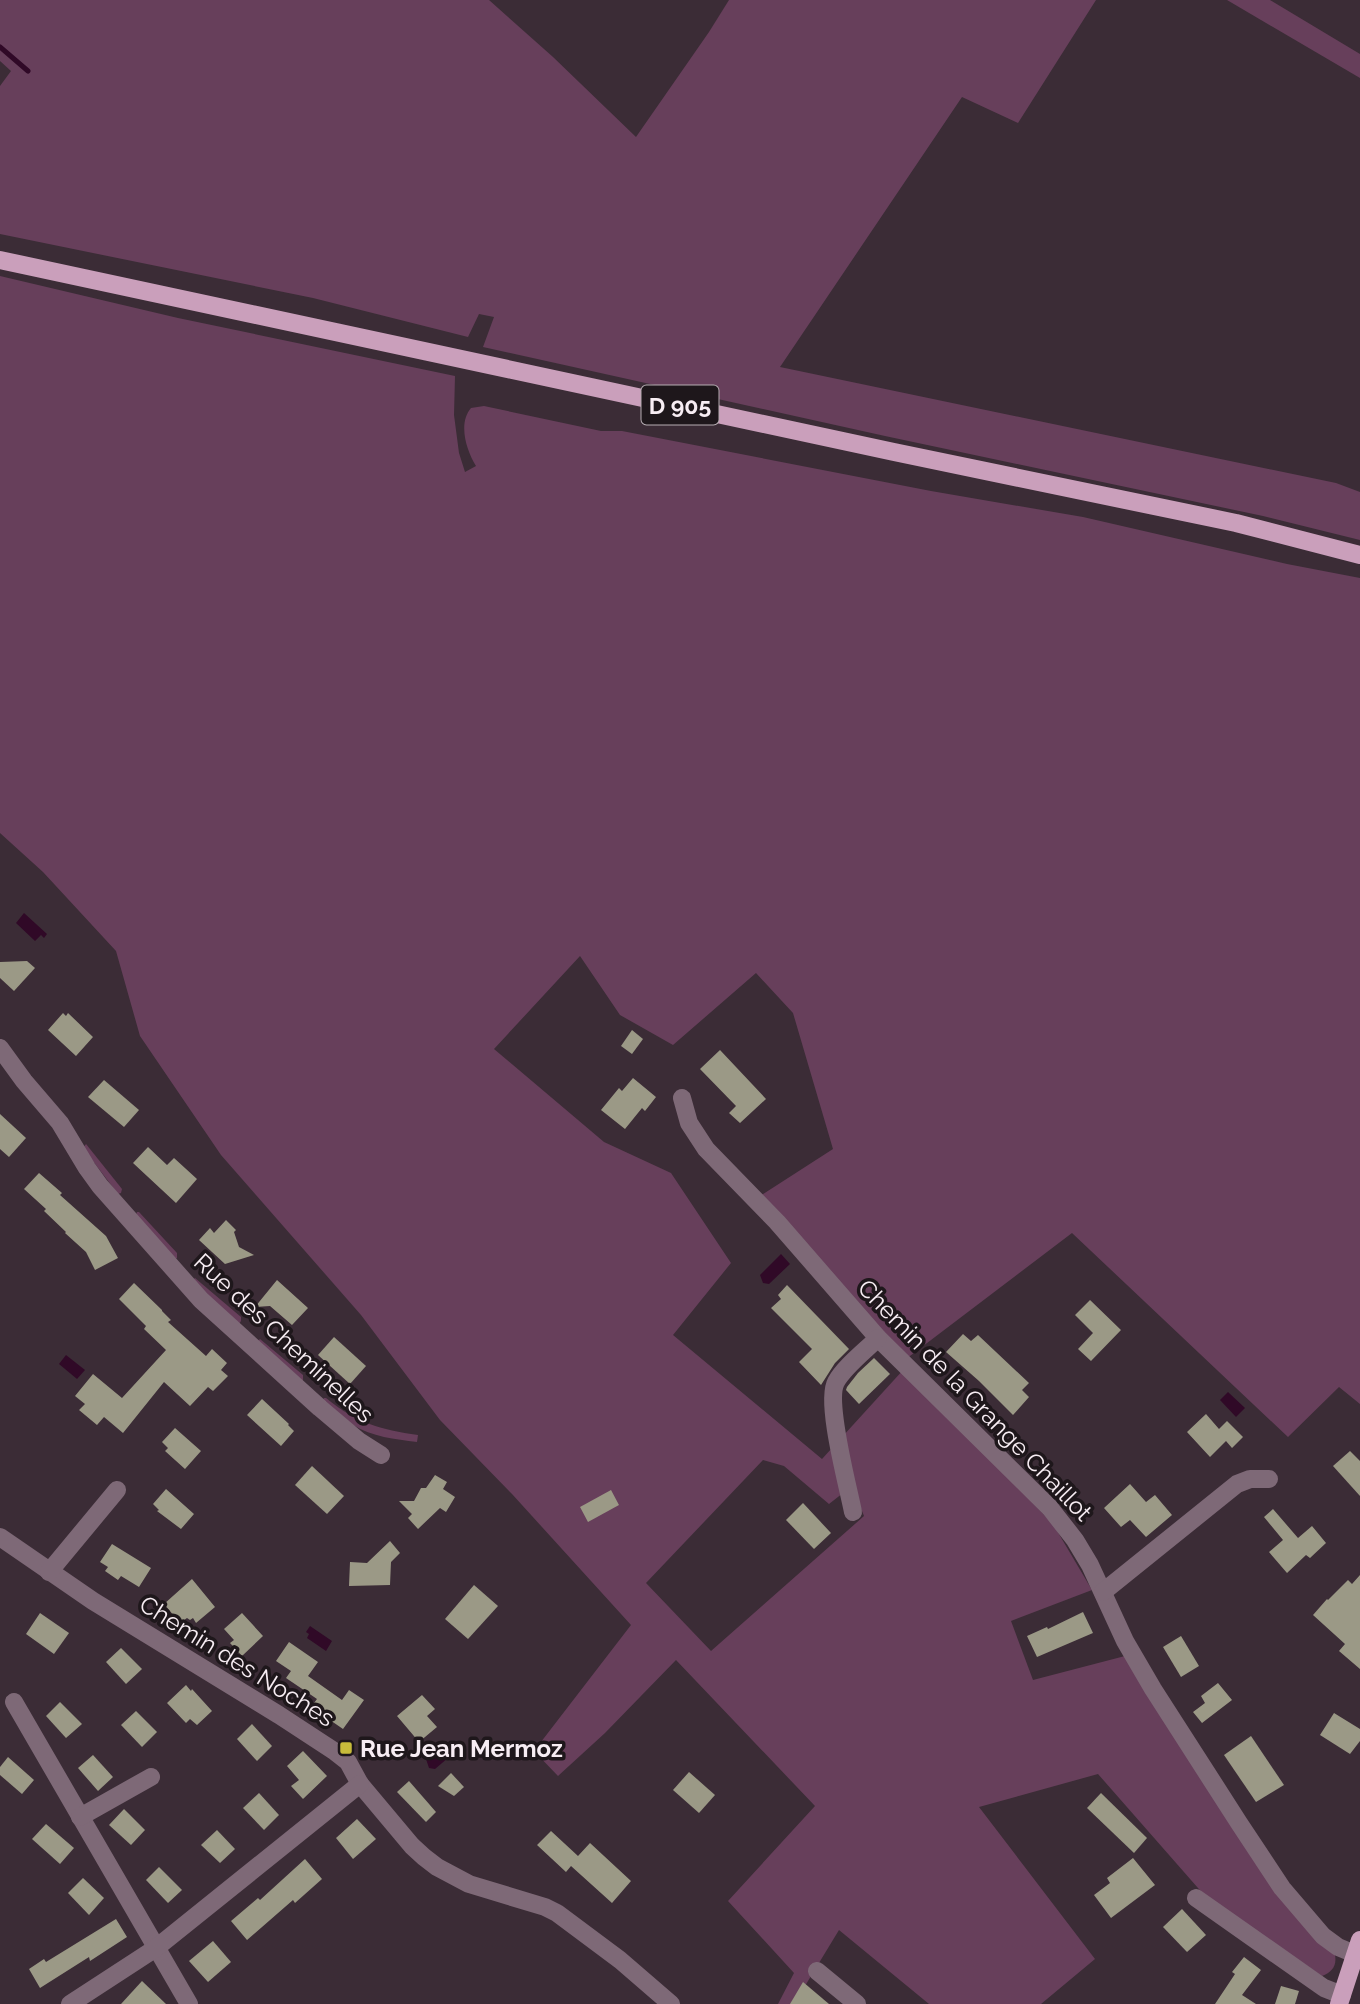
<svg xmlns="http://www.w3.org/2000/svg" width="1360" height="2004" font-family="Raleway,sans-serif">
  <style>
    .green { fill: #673f5b; fill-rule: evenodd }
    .water { fill: #300927 }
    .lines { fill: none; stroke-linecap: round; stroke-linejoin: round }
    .stream { stroke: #300927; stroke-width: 5 }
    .building { fill: #9b9986 }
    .minor { stroke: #7e6977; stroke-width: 18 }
    .major { stroke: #ca9fbb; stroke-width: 18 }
    .poi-dot { fill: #c7bb3b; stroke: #1e171b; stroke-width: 2.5 }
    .labels { text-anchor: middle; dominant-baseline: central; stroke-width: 7; stroke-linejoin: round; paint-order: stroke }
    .shield { fill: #1e171b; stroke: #b6adb2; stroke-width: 2 }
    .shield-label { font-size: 23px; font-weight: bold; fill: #f7edf3 }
    .street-label { font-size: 24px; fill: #f7edf3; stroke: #1e171b }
    .poi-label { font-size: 24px; font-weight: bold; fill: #f7edf3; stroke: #1e171b; text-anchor: start }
  </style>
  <rect width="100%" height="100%" fill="#3b2c36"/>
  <!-- green -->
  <g class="green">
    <path d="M0,0H489L553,57L636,137L709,32L729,0H1096L1018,123L962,97L780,367L1336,483L1360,492V540L1263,516L885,436L483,347L494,317L479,314L468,337L313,298L0,234V86L11,71L0,61Z"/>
    <path d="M1227,0H1270L1360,54V78Z"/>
    <path d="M0,276L178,318L455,376L454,415L459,453L465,472L476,466C466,450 458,423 471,408L484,406L601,431H622L931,491L1083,517L1287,564L1360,578V1404L1339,1387L1288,1437L1072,1233L906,1359L760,1196L833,1149L793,1013L756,973L673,1045L620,1015L580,956L494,1049L604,1142L671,1173L731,1263L673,1335L822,1459L904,1369L1053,1524L1092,1590L1011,1621L1033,1680L1125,1656L1335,1955C1337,1966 1332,1972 1322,1976L1205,1896L1098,1774L979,1807L1095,1959L1041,2004H929L839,1930L794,2004H778L794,1973L728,1901L815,1806L676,1660L605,1733L558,1776L534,1751L631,1625L512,1494L440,1420L361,1315L221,1155L140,1036L116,951L43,872L0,833ZM763,1460L784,1466L829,1504L852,1486L864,1516L711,1651L646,1583Z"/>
    <path d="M86,1144L122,1189L121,1193L118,1194L83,1148Z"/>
    <path d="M137,1212H139L177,1253V1258L175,1259L136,1215Z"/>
    <path d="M195,1278L241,1317V1321L239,1324L203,1292L194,1279Z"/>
    <path d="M260,1339L303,1375V1381L258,1341Z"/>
    <path d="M324,1398H326C355,1422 381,1430 418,1435L417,1442C395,1439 372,1437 353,1425C342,1419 332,1408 323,1400Z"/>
  </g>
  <!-- water -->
  <g class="water">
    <path d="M24,913L47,934L44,938L41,935L35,941L16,923Z"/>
    <path d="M781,1254L790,1264L769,1284L763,1283L760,1275Z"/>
    <path d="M66,1355L85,1370L77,1379L59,1364Z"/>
    <path d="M1228,1392L1245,1408L1236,1417L1220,1400Z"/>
    <path d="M310,1626L332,1641L326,1651L307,1638L309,1634L306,1632Z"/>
    <path d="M447,1742L455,1752L435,1769L429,1768L426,1759Z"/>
  </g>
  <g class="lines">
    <!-- stream -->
    <path class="stream" d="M0,47L28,71"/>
  </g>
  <!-- building -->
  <g class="building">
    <path d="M27,961L35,968L14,991L0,978V962Z"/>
    <path d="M63,1013L66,1016L68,1013L93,1037L76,1056L48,1030Z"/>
    <path d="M632,1030L643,1039L632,1054L621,1046Z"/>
    <path d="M720,1050L766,1099L740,1123L729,1113L736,1106L700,1069Z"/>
    <path d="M633,1078L656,1097L645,1111L642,1108L625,1129L601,1110L619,1088L622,1091Z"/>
    <path d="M104,1080L139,1110L124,1127L88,1097Z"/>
    <path d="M0,1114L26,1138L9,1157L0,1149Z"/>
    <path d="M148,1147L167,1165L174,1158L197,1179L176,1203L133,1163Z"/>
    <path d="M39,1173L62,1193L60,1195L106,1236L118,1258L95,1270L86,1252L65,1233L66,1232L44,1211L46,1209L24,1189Z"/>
    <path d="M226,1220L236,1230L234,1232L239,1247L254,1255L225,1264L199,1240L210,1228L214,1233Z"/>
    <path d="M277,1280L308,1308L292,1325L270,1306L255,1307Z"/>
    <path d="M134,1283L162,1310V1311L171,1320L168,1322L206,1356L212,1349L227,1363L221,1370L228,1376L213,1391L208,1387L190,1406L164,1382L123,1433L104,1417L97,1425L79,1410L85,1404L75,1396L93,1374L122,1398L166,1350L144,1329L146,1326L119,1299Z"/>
    <path d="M787,1285L849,1349L835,1363L821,1385L799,1362L812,1349L771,1308L781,1299L778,1295Z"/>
    <path d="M1090,1300L1121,1330L1091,1361L1078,1349L1093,1333L1075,1315Z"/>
    <path d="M963,1334L971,1341L978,1335L1029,1383L1022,1390L1029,1397L1013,1415L979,1381L946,1352Z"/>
    <path d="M334,1337L366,1366L350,1384L318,1355Z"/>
    <path d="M874,1358L890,1374L859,1404L846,1390L847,1387L858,1373Z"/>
    <path d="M262,1399L289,1424L288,1425L294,1431L281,1446L247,1415Z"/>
    <path d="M1206,1414L1219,1429L1227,1421L1243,1437L1232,1448L1226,1441L1210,1457L1187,1432Z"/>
    <path d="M175,1428L201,1451L185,1469L165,1451L168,1448L162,1442Z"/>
    <path d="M1350,1451L1360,1461V1496L1333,1466Z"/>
    <path d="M312,1466L344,1496L327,1514L295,1485Z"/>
    <path d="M435,1475L447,1482L443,1489L455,1497L446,1512L440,1508L418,1529L408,1518L412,1514L399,1501H414L421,1488H426Z"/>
    <path d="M1130,1484L1146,1502L1155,1495L1172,1515L1146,1537L1130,1520L1121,1527L1104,1508Z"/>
    <path d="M166,1489L194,1514L181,1529L157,1511L159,1510L153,1504Z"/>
    <path d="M611,1490L619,1505L588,1522L580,1507Z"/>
    <path d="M803,1503L831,1533L814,1549L786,1520Z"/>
    <path d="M1273,1509L1298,1538L1312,1526L1326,1543L1310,1558L1306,1555L1287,1573L1269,1552L1283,1540L1264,1517Z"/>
    <path d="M390,1541L400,1553L391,1562L390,1585L349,1586L350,1562L367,1563Z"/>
    <path d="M112,1544L151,1568L139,1587L121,1576L118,1580L105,1571L108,1567L100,1562Z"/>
    <path d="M1360,1575V1669L1339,1651L1345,1644L1313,1615L1327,1599L1328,1600L1348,1580L1352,1584Z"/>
    <path d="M192,1579L215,1607L196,1623L193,1618L190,1620L187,1618L180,1623L164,1604Z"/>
    <path d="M474,1585L498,1606L468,1639L445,1619Z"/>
    <path d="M1083,1612L1093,1633L1037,1657L1027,1636L1047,1627L1048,1629Z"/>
    <path d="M40,1613L69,1633L54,1654L26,1634Z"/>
    <path d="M242,1613L263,1636L242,1656L230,1643L234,1640L224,1629Z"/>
    <path d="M1181,1636L1199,1666L1181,1677L1163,1647Z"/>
    <path d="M289,1642L318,1662L308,1676L342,1700L349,1690L364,1700L343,1729L311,1707L317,1699L286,1678L291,1671L276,1661Z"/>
    <path d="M121,1648L142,1669L126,1684L106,1662Z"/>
    <path d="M1218,1683L1232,1700L1202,1723L1193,1712L1205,1703L1201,1696Z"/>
    <path d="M186,1685L191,1691L192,1689L212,1711L197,1725L190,1719L186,1723L167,1703Z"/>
    <path d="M422,1695L435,1709L427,1716L437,1727L419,1742L397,1716Z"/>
    <path d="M60,1702L82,1724L66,1738L46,1716Z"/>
    <path d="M136,1711L157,1732L142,1747L121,1725Z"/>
    <path d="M1334,1713L1360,1729V1741L1350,1754L1320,1735Z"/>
    <path d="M252,1724L272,1746L257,1761L237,1739Z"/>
    <path d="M1251,1736L1284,1785L1256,1802L1224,1755Z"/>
    <path d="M303,1751L327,1776L303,1799L291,1786L299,1780L287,1766Z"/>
    <path d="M93,1755L113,1777L98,1791L78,1768Z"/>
    <path d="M8,1757L34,1780L22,1794L0,1775V1767Z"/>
    <path d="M689,1772L715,1795L699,1813L673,1790Z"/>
    <path d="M451,1773L464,1787L454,1796L438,1786Z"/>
    <path d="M409,1781L436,1812L426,1822L397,1792Z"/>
    <path d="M259,1793L279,1815L264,1830L243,1808Z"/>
    <path d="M1101,1793L1147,1838L1134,1853L1087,1808Z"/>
    <path d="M124,1809L145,1830L131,1845L109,1825Z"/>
    <path d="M357,1819L376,1839L353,1859L336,1838Z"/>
    <path d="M46,1824L74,1848L60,1864L32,1839Z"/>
    <path d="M217,1830L235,1849L220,1863L201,1845Z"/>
    <path d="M551,1831L578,1856L590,1843L631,1881L612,1903L571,1866L566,1872L537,1845Z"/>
    <path d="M1133,1858L1155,1885L1111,1918L1094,1895L1110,1883L1107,1878Z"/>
    <path d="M305,1859L322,1879L295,1903L293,1900L247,1940L231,1921L258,1898L260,1900Z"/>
    <path d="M159,1867L182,1890L168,1903L146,1880Z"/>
    <path d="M83,1878L104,1898L89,1915L68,1893Z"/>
    <path d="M1182,1909L1206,1935L1187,1952L1163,1927Z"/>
    <path d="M116,1919L127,1937L90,1961L89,1957L40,1988L29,1969L44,1959L46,1962Z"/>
    <path d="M213,1941L231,1962L208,1982L189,1961Z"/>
    <path d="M1244,1957L1261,1970L1242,1995L1256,2004H1215L1235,1974L1232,1972Z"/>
    <path d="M142,1981L166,2004H121Z"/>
    <path d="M803,1982L829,2004H790Z"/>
    <path d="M1281,1986L1299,1991L1295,2004H1275Z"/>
  </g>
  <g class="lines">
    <!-- minor -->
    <g class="minor">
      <path d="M0,1048L24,1081L60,1123L87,1168L100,1186L201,1300L320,1408L359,1441L381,1455"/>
      <path d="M682,1098L689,1123L706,1149L777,1222L878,1338L1050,1508L1075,1540L1090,1565L1125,1641L1153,1689L1239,1823L1282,1888L1323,1936L1338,1947L1355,1954"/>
      <path d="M853,1512C848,1486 825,1402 836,1382C844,1367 866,1350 878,1338"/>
      <path d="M0,1537L93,1601L279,1715L334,1751L348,1762L360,1784L412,1846L424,1857L437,1867L469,1884L545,1907L557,1913L620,1960L671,2004"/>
      <path d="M49,1572L117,1490"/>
      <path d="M1103,1592L1237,1484L1250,1479H1269"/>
      <path d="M14,1702L189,2004"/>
      <path d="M80,1817L151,1777"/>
      <path d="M1196,1898L1324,1988L1342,1995"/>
      <path d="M817,1971L857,2004"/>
      <path d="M70,2004L156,1948L360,1784"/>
    </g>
    <!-- major -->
    <g class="major">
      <path d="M0,260L894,452L1236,523L1360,555"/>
      <path d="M1339,2004L1360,1940"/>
    </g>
  </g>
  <!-- markers -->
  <rect class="poi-dot" x="339" y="1741" width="14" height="14" rx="3.5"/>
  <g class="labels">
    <!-- shield labels -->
    <rect class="shield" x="641.5" y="385.5" width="77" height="39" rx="5"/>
    <g class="shield-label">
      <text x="680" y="405">D 905</text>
    </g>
    <!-- street labels -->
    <g class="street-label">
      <text transform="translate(284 1338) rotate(43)">Rue des Cheminelles</text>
      <text transform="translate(975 1400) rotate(46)">Chemin de la Grange Chaillot</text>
      <text transform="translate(237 1661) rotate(32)">Chemin des Noches</text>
    </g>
    <!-- poi labels -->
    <g class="poi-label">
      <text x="360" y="1748">Rue Jean Mermoz</text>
    </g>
  </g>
</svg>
